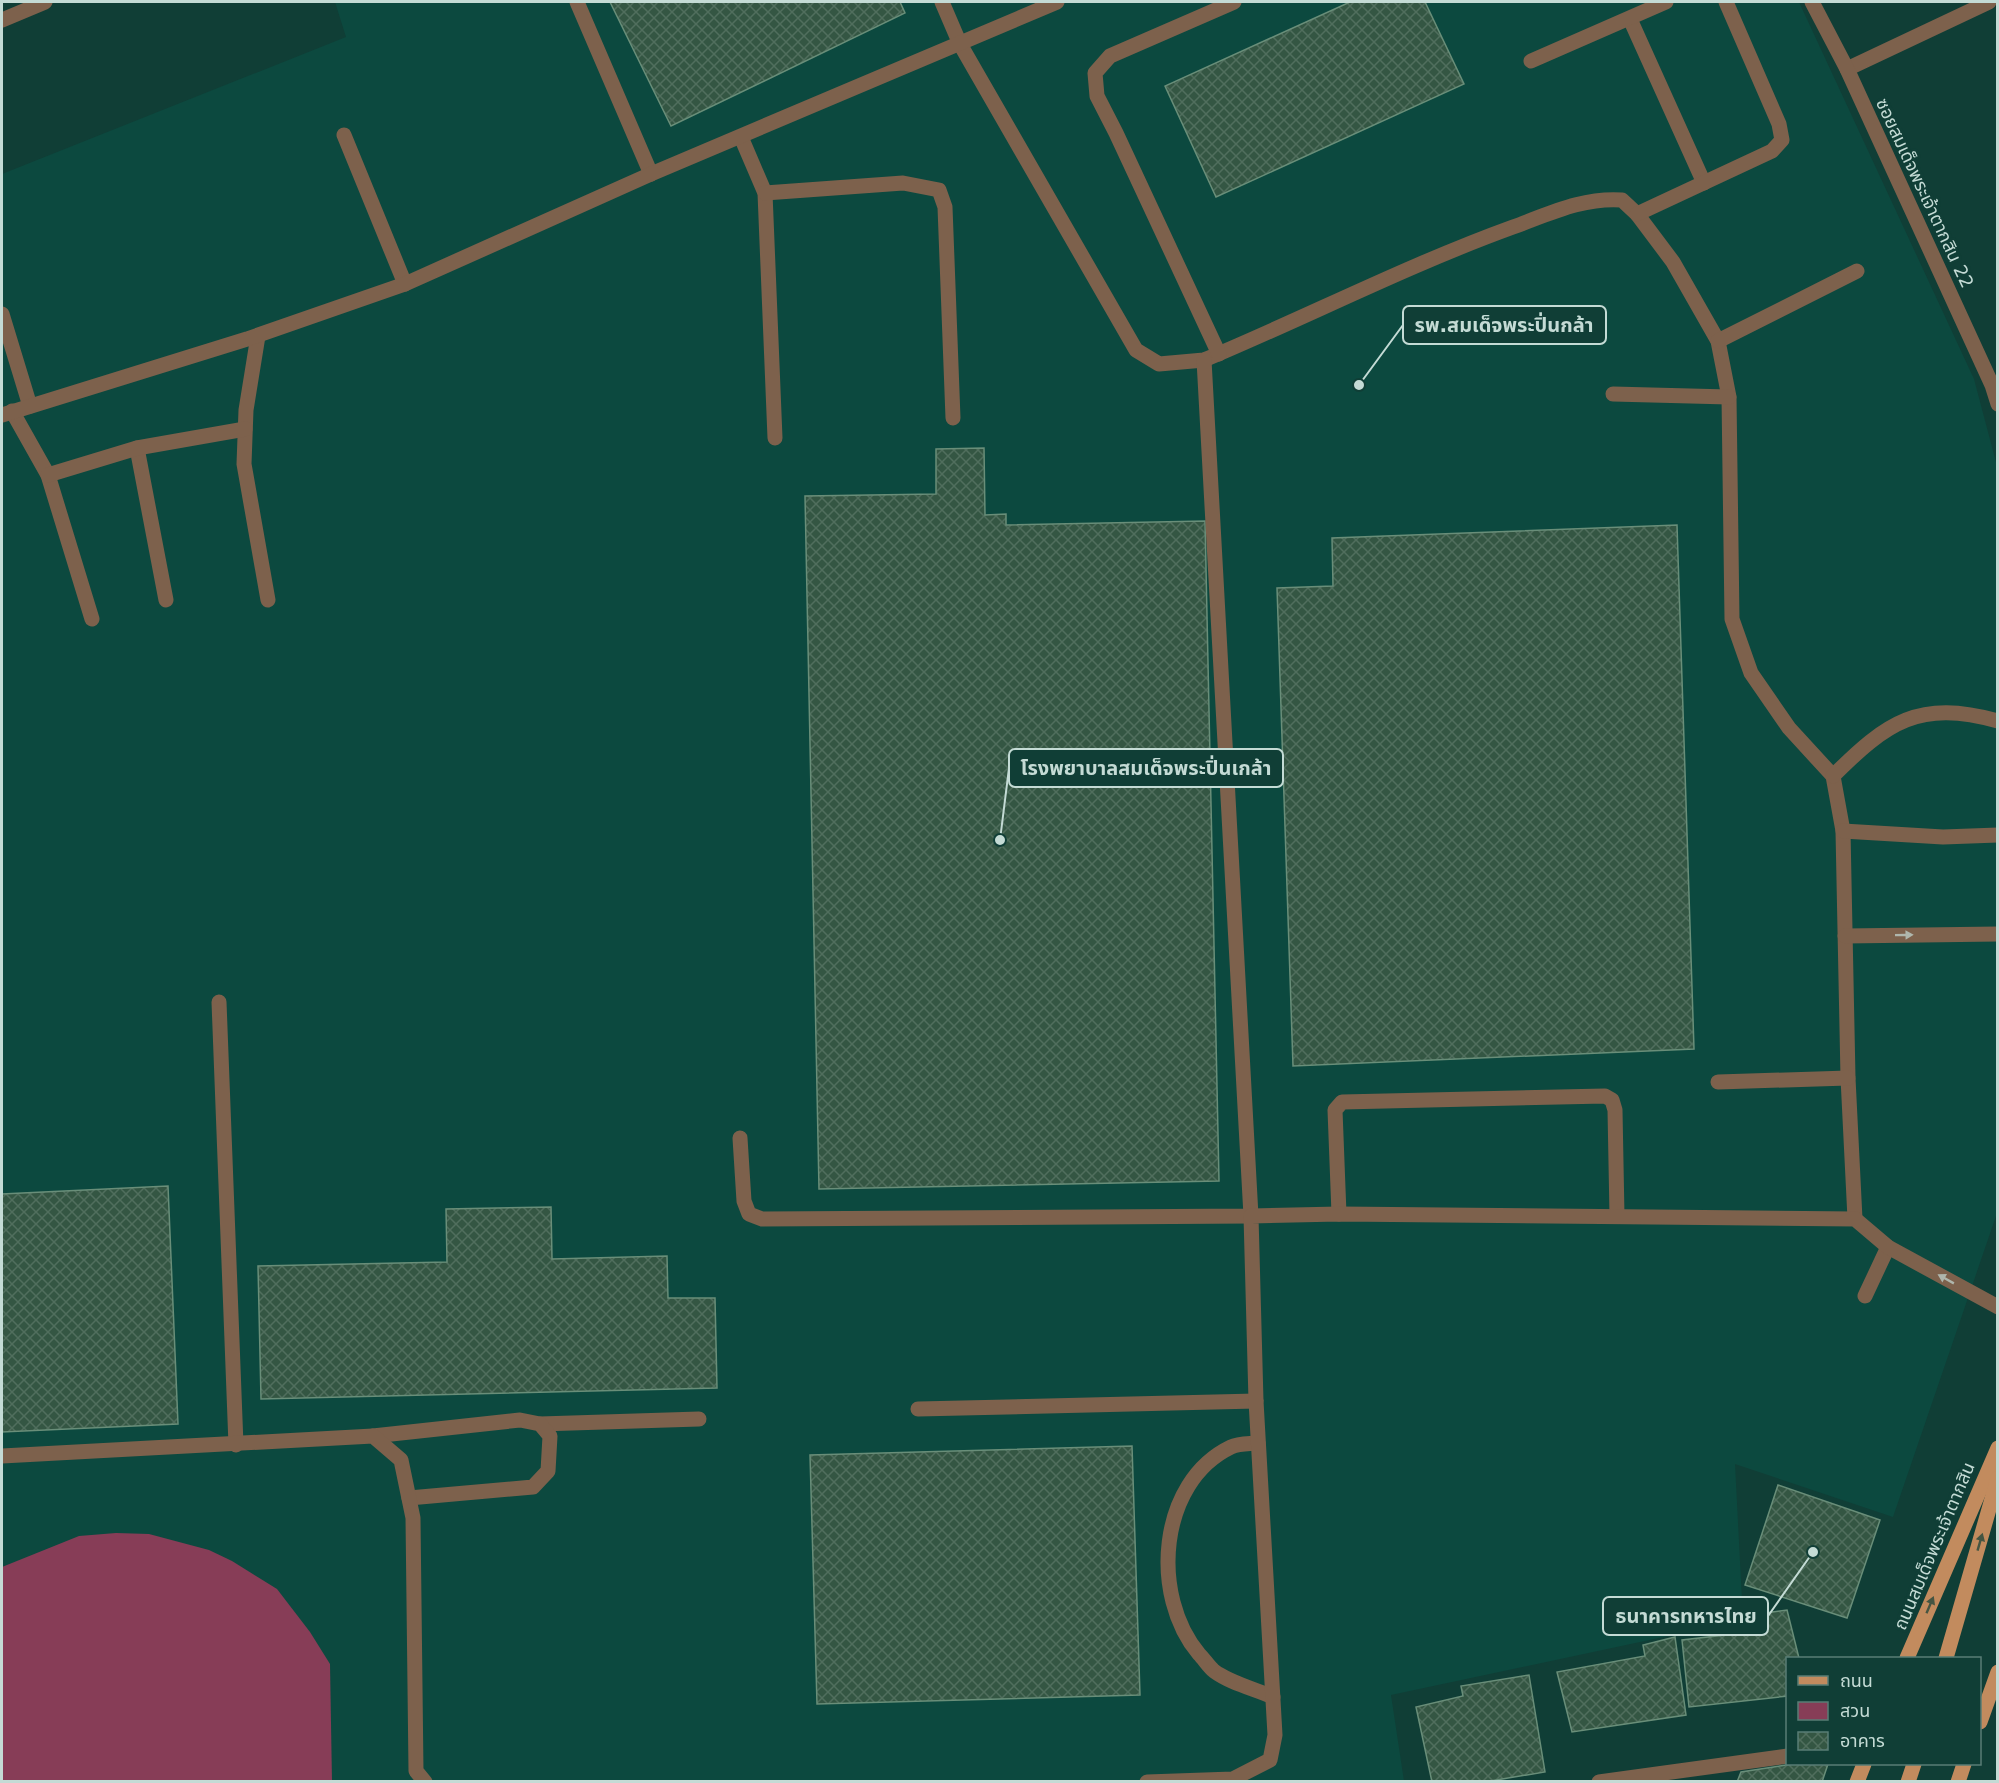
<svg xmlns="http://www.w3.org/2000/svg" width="1999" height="1783" font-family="'DejaVu Sans','Noto Sans Thai',sans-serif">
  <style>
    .built { fill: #0c493f }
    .park { fill: #873d57 }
    .building { fill: url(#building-cross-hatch); stroke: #698e79; stroke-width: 1.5 }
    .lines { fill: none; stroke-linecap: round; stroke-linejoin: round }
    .service { stroke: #7d614c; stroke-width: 15 }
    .minor { stroke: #7d614c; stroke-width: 15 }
    .primary { stroke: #c28b5e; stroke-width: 15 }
    .oneway { fill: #afb6ac }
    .oneway2 { fill: #455542 }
    .labels { text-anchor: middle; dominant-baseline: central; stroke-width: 6; stroke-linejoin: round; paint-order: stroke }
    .street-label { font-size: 18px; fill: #c4dbd5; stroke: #103e36 }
    .leader { fill: none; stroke: #c4dbd5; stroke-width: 2 }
    .callout-dot { fill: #c4dbd5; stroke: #103e36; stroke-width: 2 }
    .callout { fill: #103e36; stroke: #c4dbd5; stroke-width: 2 }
    .callout-label { font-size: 20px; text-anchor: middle; font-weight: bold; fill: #c4dbd5 }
  </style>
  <defs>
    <pattern id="building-cross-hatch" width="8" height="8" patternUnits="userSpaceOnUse" patternTransform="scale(1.5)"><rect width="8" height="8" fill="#345643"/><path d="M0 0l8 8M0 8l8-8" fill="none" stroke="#506e5d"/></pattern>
  </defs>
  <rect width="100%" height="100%" fill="#103e36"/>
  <!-- built -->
  <path class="built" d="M335,2H1799L1974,379L1997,466V1213L1893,1517L1735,1464L1743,1620L1391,1695L1404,1781L2,1782V174L346,37Z"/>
  <!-- park -->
  <path class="park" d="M116,1533L149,1534L209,1550L232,1561L277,1589L310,1632L330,1664L332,1781H2V1567L79,1536Z"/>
  <!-- building -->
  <g class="building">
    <path d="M610,2H900L905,13L671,126Z"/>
    <path d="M1350,2H1425L1464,84L1216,197L1165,86Z"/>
    <path d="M984,448L985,515L1006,514V525L1205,521L1219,1181L819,1189L805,496L936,494V449Z"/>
    <path d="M1677,525L1694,1049L1293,1066L1277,588L1333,586L1332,538Z"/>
    <path d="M168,1186L178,1424L2,1432V1194Z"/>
    <path d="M551,1207L552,1259L667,1256L668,1298H715L717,1388L261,1399L258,1266L447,1262L446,1209Z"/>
    <path d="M1132,1446L1140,1695L817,1704L810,1455Z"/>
    <path d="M1778,1485L1880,1520L1847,1618L1745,1585Z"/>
    <path d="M1787,1610L1799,1658H1788V1696L1689,1707L1682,1640L1751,1632L1750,1615Z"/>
    <path d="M1675,1637L1686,1715L1572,1732L1557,1672L1645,1656L1643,1645Z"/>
    <path d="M1529,1675L1545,1772L1484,1782H1432L1416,1707L1463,1696L1461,1686Z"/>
    <path d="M1793,1764H1828L1822,1782H1737L1741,1772Z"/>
  </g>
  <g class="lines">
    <!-- service -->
    <g class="service">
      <path d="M577,2L651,174"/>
      <path d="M942,2L960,44L1136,350L1159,364L1204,360C1307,317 1408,265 1513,227C1549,214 1584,197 1622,200L1637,214L1673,262L1718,341L1729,397L1732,619L1751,673L1789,728L1833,776L1843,831L1848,1078L1855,1219"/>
      <path d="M1630,19L1704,183"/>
      <path d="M2,20L45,2"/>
      <path d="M1531,61L1666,2"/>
      <path d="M1847,69L1989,2"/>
      <path d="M344,135L405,284"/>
      <path d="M741,137L765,193L775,438"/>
      <path d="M765,193L903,183L939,190L945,207L953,418"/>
      <path d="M1637,214L1772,151L1782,140L1779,124L1726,2"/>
      <path d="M2,314L30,406"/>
      <path d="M258,336L246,410L244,464L268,600"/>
      <path d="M1718,341L1857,271"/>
      <path d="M1219,354L1116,133L1097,96L1095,73L1110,56L1234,2"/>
      <path d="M1613,394L1729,397"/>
      <path d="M12,411L48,475L92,619"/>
      <path d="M2,415L247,339L405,284L651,174L1057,2"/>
      <path d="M137,448L166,600"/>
      <path d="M48,475L137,448L245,429"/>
      <path d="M1833,776C1887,722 1919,699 1998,721"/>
      <path d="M1843,831L1943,837L1998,835"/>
      <path d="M1845,936L1998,934"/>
      <path d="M219,1002L236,1445"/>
      <path d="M1718,1082L1848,1078"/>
      <path d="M740,1138L744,1201L749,1214L762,1219L1251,1216L1204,360"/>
      <path d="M1339,1214L1335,1110L1342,1102L1605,1096L1612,1100L1615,1110L1617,1216"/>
      <path d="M1865,1296L1888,1247"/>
      <path d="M918,1409L1256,1401"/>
      <path d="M540,1424L699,1419"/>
      <path d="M373,1436L520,1420L540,1424L550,1436L548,1471L533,1487L409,1498"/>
      <path d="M1258,1443C1250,1444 1239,1443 1231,1447C1158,1482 1150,1596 1199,1654C1204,1659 1209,1667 1214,1671C1230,1683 1255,1689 1273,1697"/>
      <path d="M2,1456L373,1436L401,1460L413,1518L416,1771L425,1782"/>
      <path d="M1147,1782L1233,1779L1270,1760L1275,1735L1256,1401L1251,1216L1339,1214L1855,1219L1888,1247L1998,1307"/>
    </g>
    <!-- minor -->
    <g class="minor">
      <path d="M1812,2L1847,69L1992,385L1998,404"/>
      <path d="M1599,1782L1788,1756"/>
    </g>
    <!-- primary -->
    <g class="primary">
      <path d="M1907,1658L1998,1448"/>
      <path d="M1946,1658L1998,1478"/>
      <path d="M1980,1722L1998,1672"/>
      <path d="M1857,1782L1864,1764"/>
      <path d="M1908,1782L1914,1764"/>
      <path d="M1958,1782L1964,1764"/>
    </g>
  </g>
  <!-- one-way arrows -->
  <defs><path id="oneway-solid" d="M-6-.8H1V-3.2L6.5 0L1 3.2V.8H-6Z" transform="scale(1.5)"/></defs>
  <g class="oneway">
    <use href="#oneway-solid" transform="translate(1904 935) rotate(-1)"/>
    <use href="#oneway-solid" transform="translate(1946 1279) rotate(-151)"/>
  </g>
  <g class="oneway2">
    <use href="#oneway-solid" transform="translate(1980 1542) rotate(-74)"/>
    <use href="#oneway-solid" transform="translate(1930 1605) rotate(-67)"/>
  </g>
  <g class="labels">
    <!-- street labels -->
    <g class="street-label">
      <text transform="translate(1925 193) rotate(65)">ซอยสมเด็จพระเจ้าตากสิน 22</text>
      <text transform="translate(1934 1546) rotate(-67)">ถนนสมเด็จพระเจ้าตากสิน</text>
    </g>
  </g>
  <!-- callouts -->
  <path class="leader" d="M1359 385L1403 325M1000 840L1009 768M1813 1552L1768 1616"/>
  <g class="callout-dot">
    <circle cx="1359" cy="385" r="6"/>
    <circle cx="1000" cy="840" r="6"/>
    <circle cx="1813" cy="1552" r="6"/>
  </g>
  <g class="callout">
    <rect x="1403" y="306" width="203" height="38" rx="6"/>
    <rect x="1009" y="749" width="274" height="38" rx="6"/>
    <rect x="1603" y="1597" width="165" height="38" rx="6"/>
  </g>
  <g class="callout-label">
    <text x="1504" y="332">รพ.สมเด็จพระปิ่นกล้า</text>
    <text x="1146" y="775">โรงพยาบาลสมเด็จพระปิ่นเกล้า</text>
    <text x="1686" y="1623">ธนาคารทหารไทย</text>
  </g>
  <!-- border -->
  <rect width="1999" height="1783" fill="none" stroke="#c4dbd5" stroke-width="6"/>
  <!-- legend -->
  <rect x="1786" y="1657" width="195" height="108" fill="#103e36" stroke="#587d76" stroke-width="1.5"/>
  <rect x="1798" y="1676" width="30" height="9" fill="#c28b5e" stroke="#587d76" stroke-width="1.5"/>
  <text x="1840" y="1687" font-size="18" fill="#c4dbd5">ถนน</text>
  <rect x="1798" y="1702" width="30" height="18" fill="#873d57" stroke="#587d76" stroke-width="1.5"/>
  <text x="1840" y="1717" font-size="18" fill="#c4dbd5">สวน</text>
  <rect x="1798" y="1732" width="30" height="18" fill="url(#building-cross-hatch)" stroke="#587d76" stroke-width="1.5"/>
  <text x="1840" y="1747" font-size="18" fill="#c4dbd5">อาคาร</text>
</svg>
